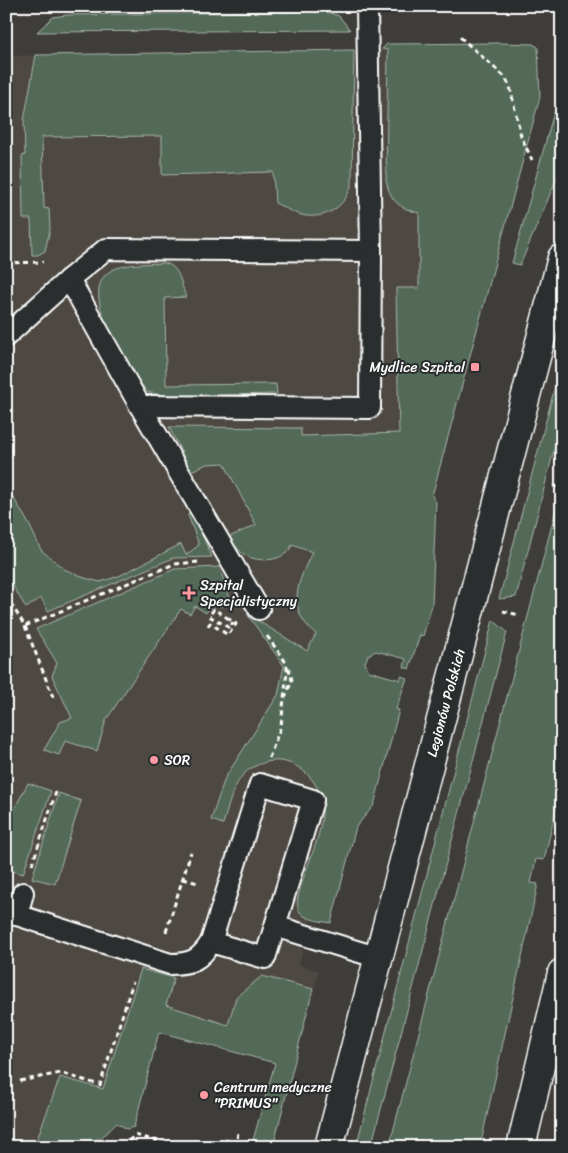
<svg xmlns="http://www.w3.org/2000/svg" width="568" height="1153" font-family="Sriracha,sans-serif">
  <style>
    .built { fill: #4e4843 }
    .green { fill: #536b58; stroke: #a9b5ac }
    .lines { fill: none; stroke-linecap: round; stroke-linejoin: round }
    .lane-casing { stroke: #fff; stroke-width: 24 }
    .street-casing { stroke: #fff; stroke-width: 31 }
    .secondary-casing { stroke: #fff; stroke-width: 31 }
    .path { stroke: #fff; stroke-width: 3; stroke-dasharray: 5 4; stroke-linecap: butt }
    .lane { stroke: #2a2d2e; stroke-width: 20 }
    .street { stroke: #2a2d2e; stroke-width: 28 }
    .secondary { stroke: #2a2d2e; stroke-width: 28 }
    .path-bridge { stroke: #fff; stroke-width: 3; stroke-dasharray: 5 4; stroke-linecap: butt }
    .poi-dot { fill: #ff9aa2; stroke: #2a2d2e; stroke-width: 2 }
    .labels { text-anchor: middle; dominant-baseline: central; stroke-width: 4; stroke-linejoin: round; paint-order: stroke }
    .poi-label { font-size: 14px; fill: #fff; stroke: #2a2d2e; text-anchor: start }
    .street-label { font-size: 14px; fill: #fff; stroke: #2a2d2e }
  </style>
  <rect width="100%" height="100%" fill="#3f3d3a"/>
  <filter id="ink" filterUnits="userSpaceOnUse"><feTurbulence type="fractalNoise" baseFrequency=".02" numOctaves="2"/><feDisplacementMap in="SourceGraphic" scale="10" xChannelSelector="R" yChannelSelector="G"/><feConvolveMatrix kernelMatrix="1 2 1 2 8 2 1 2 1" color-interpolation-filters="sRGB"/></filter>
  <g filter="url(#ink)">
    <!-- built -->
    <path class="built" d="M404,49L491,70L375,571L331,923L311,919L299,965L319,971L293,1068L124,1023L84,1147H6V56Z"/>
    <!-- green -->
    <g class="green">
      <path d="M324,11L339,16L350,30L37,32L53,17L67,15Z"/>
      <path d="M500,43L533,44L538,47L540,97L432,496L436,502L432,605L423,636L420,635L409,669L404,667L406,659L376,651L368,655L365,663L369,671L400,680L401,676L407,678L396,709L399,710L374,805L356,827L331,923C321,921 301,920 298,908C296,901 299,893 301,886C310,853 336,812 313,781C305,770 294,763 281,761C268,760 256,764 246,772C232,785 229,806 223,824L211,820L225,778L278,695L284,666L247,614L307,651L316,634C285,609 298,582 312,552L292,545C286,562 256,564 242,553C237,549 233,543 229,537L256,525L224,463L207,464L191,471L169,427L301,428V436L399,433L396,288H419V213C399,208 390,201 386,180L388,50L382,49L387,44Z"/>
      <path d="M354,50L352,183C347,204 330,218 307,216C296,215 284,207 275,203L273,172L162,175V136L42,137L44,208L49,209L50,229L45,251L38,255H32L31,219H23L22,156L25,155L24,120L36,55Z"/>
      <path d="M562,108V158L557,178L520,265L512,263L552,119L554,113Z"/>
      <path d="M164,263C180,265 181,285 186,297L165,298L166,385L276,384L277,394L167,396L147,392C131,370 68,284 117,268C131,263 149,264 164,263Z"/>
      <path d="M562,360V419L516,597L499,599Z"/>
      <path d="M6,485L29,524L41,550L64,569L85,578L100,582L119,576L181,544L186,555L199,545L188,515L191,510L212,557L173,558L48,611L41,598L26,608L6,574Z"/>
      <path d="M560,494L562,495V784L544,860L536,859L531,883L538,884L480,1147H389Z"/>
      <path d="M219,567L231,601H225L222,607L213,602L206,613L195,606L190,614L181,609L106,720L97,751L65,741L59,755L44,750L60,722L72,718L52,676L57,663L36,629L175,569Z"/>
      <path d="M493,620L507,632L371,1147H356Z"/>
      <path d="M28,783L51,791L23,874L6,869V831L10,817Z"/>
      <path d="M59,793L81,801L55,884L32,878Z"/>
      <path d="M141,969L174,978L166,1005L228,1025L236,997L262,976L313,989L273,1147H251L275,1063L159,1032L134,1127L127,1129L117,1123L100,1139L93,1141L90,1147H34L60,1077L103,1089Z"/>
    </g>
    <g class="lines">
      <!-- lane casing -->
      <g class="lane-casing">
        <g id="lane">
          <path d="M69,279L140,406L259,609"/>
          <path d="M6,336L69,279L106,249L371,251L367,6"/>
          <path d="M140,406L370,408L371,251"/>
          <path d="M23,893L17,915L170,964C191,964 200,960 211,942"/>
          <path d="M275,926L265,958L211,942L260,784L313,800L275,926L379,958"/>
        </g>
      </g>
      <!-- street casing -->
      <g class="street-casing">
        <path id="street" d="M521,1147L562,973"/>
      </g>
      <!-- secondary casing -->
      <g class="secondary-casing">
        <path id="secondary" d="M329,1147L562,258"/>
      </g>
      <!-- path -->
      <g class="path">
        <path d="M460,37L505,77L510,87L521,136L532,160"/>
        <path d="M6,263L43,262"/>
        <path d="M553,486L562,487"/>
        <path d="M6,596L25,626L174,564L198,562"/>
        <path d="M503,611L519,615"/>
        <path d="M229,619L214,609L209,616L230,628L233,622"/>
        <path d="M25,626L53,697"/>
        <path d="M267,636L287,664V671L281,726L269,758"/>
        <path d="M285,698L292,680L288,665"/>
        <path d="M32,865L56,792"/>
        <path d="M183,879L198,883"/>
        <path d="M166,932L191,852"/>
        <path d="M20,1081L61,1073L100,1085L133,982"/>
        <path d="M225,1140L235,1143"/>
        <path d="M122,1147L135,1135L179,1147"/>
        <path d="M236,1147L238,1132"/>
      </g>
      <!-- lane -->
      <use href="#lane" class="lane"/>
      <!-- street -->
      <use href="#street" class="street"/>
      <!-- secondary -->
      <use href="#secondary" class="secondary"/>
      <!-- path-bridge -->
      <path class="path-bridge" d="M208,626L210,623L228,635L236,624L229,619"/>
    </g>
  </g>
  <!-- markers -->
  <g class="poi-dot">
    <rect x="470" y="362" width="10" height="10" rx="2.5"/>
    <path d="M186.5 585.5h5v5h5v5h-5v5h-5v-5h-5v-5h5z"/>
    <circle cx="154" cy="760" r="5"/>
    <circle cx="204" cy="1095" r="5"/>
  </g>
  <g class="labels">
    <!-- poi labels -->
    <g class="poi-label">
      <text x="465" y="367" text-anchor="end">Mydlice Szpital</text>
      <text x="200" y="585">Szpital<tspan x="200" dy="16">Specjalistyczny</tspan></text>
      <text x="164" y="760">SOR</text>
      <text x="214" y="1087">Centrum medyczne<tspan x="214" dy="16">"PRIMUS"</tspan></text>
    </g>
    <!-- street labels -->
    <g class="street-label">
      <text transform="translate(446 703) rotate(-75)">Legionów Polskich</text>
    </g>
  </g>
  <!-- margin -->
  <rect width="568" height="1153" fill="none" stroke="#2a2d2e" stroke-width="25"/>
  <rect x="12" y="12" width="543" height="1128" fill="none" stroke="#fff" stroke-width="2" filter="url(#ink)"/>
</svg>
